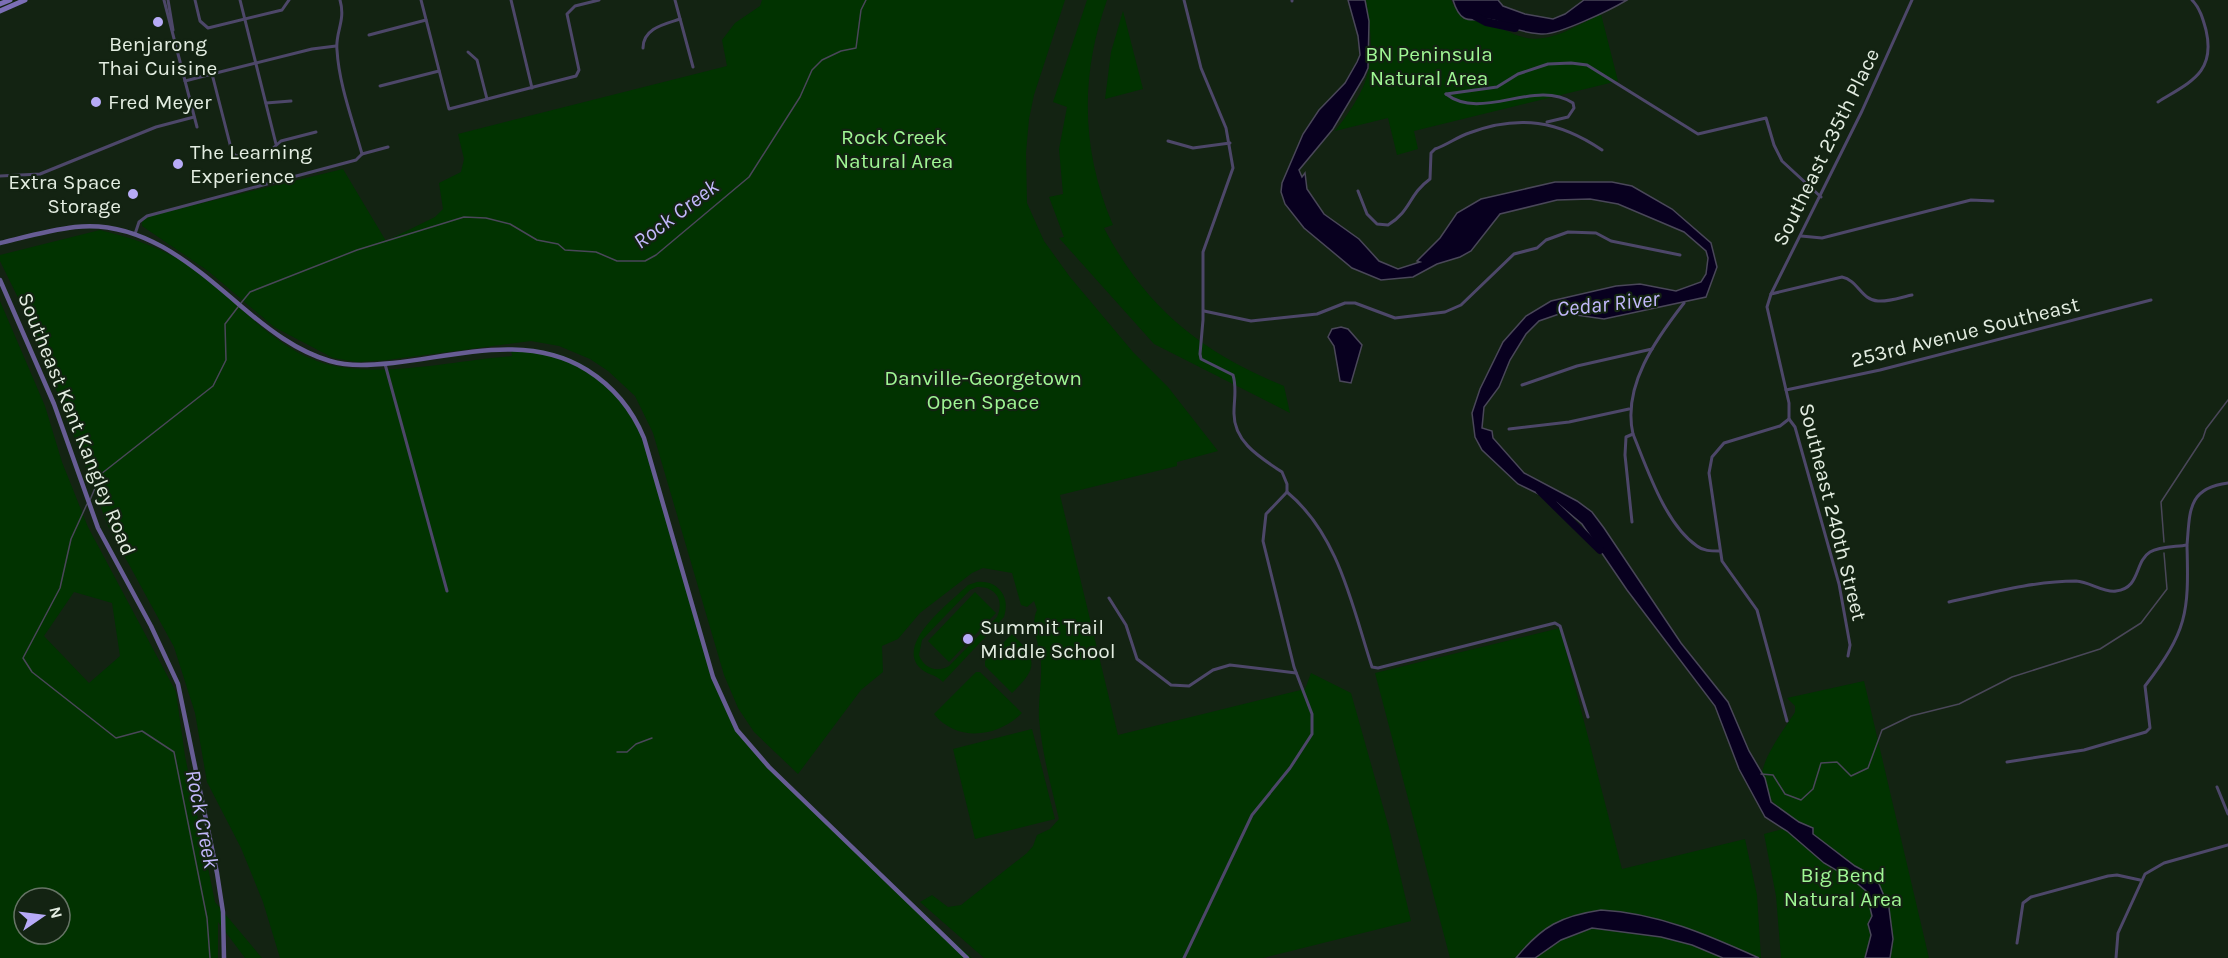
<svg xmlns="http://www.w3.org/2000/svg" width="2228" height="958" font-family="Karla,sans-serif">
  <style>
    .green { fill: #013300; fill-rule: evenodd }
    .water { fill: #08001f; stroke: #4a4759; stroke-width: 1.5 }
    .lines { fill: none; stroke-linecap: round; stroke-linejoin: round }
    .stream { stroke: #4a4759; stroke-width: 1.5 }
    .river { stroke: #08001f; stroke-width: 8 }
    .street { stroke: #4d4769; stroke-width: 3 }
    .secondary { stroke: #675d94; stroke-width: 4.5 }
    .primary { stroke: #7b6eb5; stroke-width: 5 }
    .poi-dot { fill: #b7abf7; stroke: #132312; stroke-width: 2 }
    .labels { text-anchor: middle; dominant-baseline: central; stroke-width: 4.5; stroke-linejoin: round; paint-order: stroke }
    .poi-label { font-size: 21px; fill: #e3ede1; stroke: #132312; text-anchor: start }
    .park-label { font-size: 21px; fill: #a0f795; stroke: #132312 }
    .street-label { font-size: 21px; fill: #e3ede1; stroke: #132312 }
    .water-label { font-size: 22px; font-style: italic; fill: #c3b9fc; stroke: #132312 }
  </style>
  <rect width="100%" height="100%" fill="#132312"/>
  <!-- green -->
  <g class="green">
    <path d="M762,0H1065L1034,95L1029,119L1026,153L1027,203L1044,241L1070,277L1133,352L1168,387L1218,451L1177,462V466L1060,495L1118,735L1305,689L1311,673L1351,693L1389,828L1411,921L1263,958H984L920,902L932,895L948,907L961,905L1027,853L1033,846L1037,835L1050,829L1059,819C1051,786 1042,753 1039,719C1038,701 1042,682 1041,664C1041,647 1029,626 1037,610L1034,601L1027,607L1021,605L1012,573L983,568L972,573L920,613L898,639L882,646L883,672L861,690L798,774L754,732L738,708L724,675L653,433L635,396L608,371L590,359L559,346L531,341L387,360L357,362L333,358L274,327L208,271L142,226V222L149,216L343,169L386,241L435,217L443,209L439,183L461,172L464,159L458,134L727,66L722,40L735,23L760,6Z"/>
    <path d="M1087,0H1107C1080,76 1081,150 1113,225L1104,228C1146,308 1201,352 1284,386L1290,413L1154,344L1059,238L1064,237L1049,197L1063,194L1059,149L1067,107L1053,102Z"/>
    <path d="M1366,0H1451C1458,18 1471,20 1488,24C1500,27 1511,34 1523,37C1549,45 1579,24 1601,14L1618,81L1414,131L1418,149L1397,155L1388,118L1335,131C1373,82 1376,61 1366,0Z"/>
    <path d="M1123,11L1143,89L1105,99L1111,52Z"/>
    <path d="M100,230C133,238 165,249 193,268C235,298 268,343 317,361C372,381 454,360 512,356L511,348C566,346 611,373 637,422L718,688L736,728L755,752L892,889L972,958H280L263,902L241,848L207,782L195,713L174,647L108,526L54,384L25,312L0,261V255Z"/>
    <path d="M0,301L45,406L62,462L88,527L176,692L185,756L215,902L262,958H245L218,922V958H0ZM74,592L112,603L120,656L89,683L44,636ZM24,898H60V934H24Z"/>
    <path d="M977,582C998,580 1011,597 1004,617L943,682C936,674 926,675 919,667C897,641 951,602 968,585ZM977,587C995,586 1005,600 997,617L949,666C936,673 924,668 919,655L922,640L970,590Z"/>
    <path d="M975,592L996,613L949,662L928,641Z"/>
    <path d="M1560,628L1622,869L1745,839L1757,895L1761,958H1450L1375,673Z"/>
    <path d="M1012,634C1038,659 1038,668 1012,693L985,666V661Z"/>
    <path d="M976,672H980L1022,713C999,737 957,743 934,714Z"/>
    <path d="M1864,681L1929,958H1781L1776,896L1764,834L1787,828C1781,812 1769,798 1763,782C1756,765 1786,727 1795,712V706L1787,698Z"/>
    <path d="M1032,729L1055,819L975,839L953,749Z"/>
  </g>
  <!-- water -->
  <g class="water">
    <path d="M1348,0H1365L1369,21L1368,68L1364,77L1333,129L1299,170L1302,177L1305,173L1307,189L1324,214L1359,239L1379,261L1398,269L1420,262L1417,261L1440,238L1457,213L1481,199L1555,182H1612L1632,186L1672,209L1711,243L1717,267L1706,297L1604,319L1562,313L1539,321L1526,334L1510,360L1499,387L1484,407L1482,428L1492,431L1493,438L1524,473L1577,501L1592,512L1604,528L1681,643L1728,702L1749,751L1765,778L1771,802L1799,822L1813,828V834L1855,866L1870,874L1879,884L1889,908L1893,939L1890,958H1865L1871,935L1868,924L1872,916L1866,891L1853,880L1824,863L1787,831L1765,817L1739,769L1715,706L1627,590L1582,524L1557,503L1518,484L1482,450L1475,437L1472,413L1480,389L1503,342L1526,316L1551,301L1616,286L1640,284L1676,291L1701,282L1706,274L1708,258L1706,251L1684,232L1618,204L1590,199L1557,200L1500,214L1471,251L1460,257L1437,264L1413,277L1381,280L1352,268L1304,228L1285,204L1281,192L1282,183L1303,134L1319,110L1345,83L1357,62L1360,55L1358,36Z"/>
    <path d="M1453,0H1498L1503,6L1525,14L1553,19L1565,14L1584,0H1627C1612,9 1557,36 1541,34C1531,33 1519,31 1510,27C1504,25 1499,21 1493,20C1475,16 1462,30 1453,0Z"/>
    <path d="M1341,327L1348,329L1362,345L1351,383L1340,381L1334,346L1328,337L1332,329Z"/>
    <path d="M1601,910C1658,913 1708,935 1759,958H1723L1692,945L1661,937L1592,928L1561,940L1535,958H1516C1542,926 1561,916 1601,910Z"/>
  </g>
  <g class="lines">
    <!-- stream -->
    <g class="stream">
      <path d="M241,303L250,292L357,250L464,217L486,218L510,224L537,240L558,244L565,250L596,252L617,261H645L656,255L749,177L800,97L812,70L822,60L841,51L856,48L861,10L866,0"/>
      <path d="M90,500L101,474L213,386L226,360L225,324L238,307"/>
      <path d="M87,504L71,539L60,588L23,658L32,672L116,738L142,731L174,752L207,918L210,958"/>
      <path d="M2164,542L2161,502L2203,438L2206,429L2228,400"/>
      <path d="M617,752H627L636,744L652,738"/>
      <path d="M1761,774L1773,775L1785,794L1801,800L1813,789L1821,763L1837,762L1851,776L1868,768L1882,730L1911,716L1959,704L2012,677L2100,649L2141,623L2167,589L2164,553"/>
    </g>
    <!-- river -->
    <g class="river">
      <path d="M1475,16L1486,22L1515,28"/>
      <path d="M1540,491L1600,550"/>
    </g>
    <!-- street -->
    <g class="street">
      <path d="M164,0L197,127"/>
      <path d="M168,0L173,30"/>
      <path d="M195,0L200,21L208,28L282,10L289,0"/>
      <path d="M240,0L276,144"/>
      <path d="M340,0C346,21 335,32 337,50C339,85 353,121 362,154"/>
      <path d="M421,0L449,109L576,76L579,70L567,14L575,6L599,0"/>
      <path d="M511,0L532,88"/>
      <path d="M675,0L693,67"/>
      <path d="M1292,0V1"/>
      <path d="M369,35L426,20"/>
      <path d="M643,48C643,28 665,24 680,19"/>
      <path d="M468,52L477,60L487,99"/>
      <path d="M256,63L212,74L312,49L336,46"/>
      <path d="M185,81L212,74L232,152L236,156L271,150L281,141L316,132"/>
      <path d="M380,86L439,71"/>
      <path d="M1446,94L1497,87L1518,74L1548,64L1571,63L1587,65L1698,134L1766,118L1774,145L1782,161L1821,197"/>
      <path d="M1446,94C1482,122 1535,78 1573,103L1574,108L1568,117L1547,122"/>
      <path d="M2158,102C2190,82 2216,73 2206,30C2203,19 2200,8 2192,0"/>
      <path d="M266,103L291,101"/>
      <path d="M1168,141L1193,148L1230,143"/>
      <path d="M0,176L40,174L156,127L194,117"/>
      <path d="M1358,191L1367,214L1377,224L1388,225C1412,210 1408,195 1430,179L1431,153L1435,149C1447,145 1457,137 1469,133C1519,114 1559,121 1602,150"/>
      <path d="M135,234L139,222L147,216L356,160L362,154L388,147"/>
      <path d="M1801,236L1822,238L1971,200L1993,201"/>
      <path d="M1771,294L1842,277C1858,280 1861,300 1878,301C1889,302 1902,297 1912,295"/>
      <path d="M1204,311L1251,321L1317,314L1345,303H1355L1395,318L1445,312L1461,305L1514,254L1537,248L1546,240L1568,232L1596,233L1611,241L1680,255"/>
      <path d="M385,364L447,591"/>
      <path d="M1522,385L1577,366L1652,349"/>
      <path d="M1786,390L1880,370L2151,300"/>
      <path d="M1509,429L1569,422L1629,409"/>
      <path d="M1633,434C1647,468 1665,524 1697,546C1703,551 1711,551 1719,551"/>
      <path d="M1287,492C1339,535 1352,606 1372,667L1378,668L1555,623L1560,626L1588,717"/>
      <path d="M1632,522L1625,455L1626,437L1633,434C1622,386 1656,339 1684,303"/>
      <path d="M1109,598L1126,625L1137,659L1171,685L1189,686L1213,670L1230,665L1296,673"/>
      <path d="M1949,602C1990,593 2034,581 2076,581C2090,582 2104,593 2116,591C2141,588 2134,562 2150,552C2160,546 2176,547 2187,545C2190,512 2187,488 2228,483"/>
      <path d="M1848,656L1850,645L1839,584L1795,427L1789,419V403L1767,307L1771,294L1862,111L1912,0"/>
      <path d="M1787,721L1757,610L1722,561L1709,473L1712,457L1724,443L1780,426L1789,419"/>
      <path d="M2007,762L2084,750L2146,732L2150,728L2145,686C2187,631 2189,614 2187,546"/>
      <path d="M2217,787L2228,814"/>
      <path d="M2017,943L2023,903L2031,897L2108,876L2117,875L2140,880"/>
      <path d="M1184,958L1252,815L1290,768L1312,734V714L1294,667L1263,541L1266,514L1287,492V484L1282,472C1261,458 1233,442 1234,412C1234,399 1237,388 1233,375L1201,359L1200,354L1203,320V252L1233,168L1226,128L1201,68L1184,0"/>
      <path d="M2116,958L2118,933L2145,874L2164,863L2228,845"/>
    </g>
    <!-- secondary -->
    <g class="secondary">
      <path d="M0,243C25,237 50,230 75,227C142,219 194,266 242,307C268,329 296,351 330,361C350,367 372,365 393,363C457,356 528,333 587,370C614,387 632,409 644,438L713,677L737,730L769,767L967,958"/>
      <path d="M0,280L54,404L98,528L151,626L178,684L217,873L223,912L224,958"/>
    </g>
    <!-- primary -->
    <g class="primary">
      <path d="M0,4L10,0"/>
      <path d="M0,11L25,0"/>
    </g>
  </g>
  <!-- markers -->
  <g class="poi-dot">
    <circle cx="158" cy="22" r="6"/>
    <circle cx="96" cy="102" r="6"/>
    <circle cx="178" cy="164" r="6"/>
    <circle cx="133" cy="194" r="6"/>
    <circle cx="968" cy="639" r="6"/>
  </g>
  <g class="labels">
    <!-- poi labels -->
    <g class="poi-label">
      <text x="158" y="44" text-anchor="middle">Benjarong<tspan x="158" dy="24">Thai Cuisine</tspan></text>
      <text x="108" y="102">Fred Meyer</text>
      <text x="190" y="152">The Learning<tspan x="190" dy="24">Experience</tspan></text>
      <text x="121" y="182" text-anchor="end">Extra Space<tspan x="121" dy="24">Storage</tspan></text>
      <text x="980" y="627">Summit Trail<tspan x="980" dy="24">Middle School</tspan></text>
    </g>
    <!-- park labels -->
    <g class="park-label">
      <text x="1429" y="54">BN Peninsula<tspan x="1429" dy="24">Natural Area</tspan></text>
      <text x="894" y="137">Rock Creek<tspan x="894" dy="24">Natural Area</tspan></text>
      <text x="983" y="378">Danville-Georgetown<tspan x="983" dy="24">Open Space</tspan></text>
      <text x="1843" y="875">Big Bend<tspan x="1843" dy="24">Natural Area</tspan></text>
    </g>
    <!-- street labels -->
    <g class="street-label">
      <text transform="translate(1826 147) rotate(-64)">Southeast 235th Place</text>
      <text transform="translate(1965 332) rotate(-14)">253rd Avenue Southeast</text>
      <text transform="translate(77 424) rotate(68)">Southeast Kent Kangley Road</text>
      <text transform="translate(1833 512) rotate(76)">Southeast 240th Street</text>
    </g>
    <!-- water labels -->
    <g class="water-label">
      <text transform="translate(676 214) rotate(-37)">Rock Creek</text>
      <text transform="translate(1608 304) rotate(-6)">Cedar River</text>
      <text transform="translate(202 819) rotate(79)">Rock Creek</text>
    </g>
  </g>
  <!-- north arrow -->
  <g transform="translate(42 916) rotate(76)"><circle r="28" fill="#132312" stroke="#667465" stroke-width="1.5"/>
  <path d="M0-4.5L10 22L0 15L-10 22Z" fill="#b7abf7"/>
  <text y="-9" font-size="16" font-weight="bold" text-anchor="middle" fill="#e3ede1">N</text>
  </g>
</svg>
